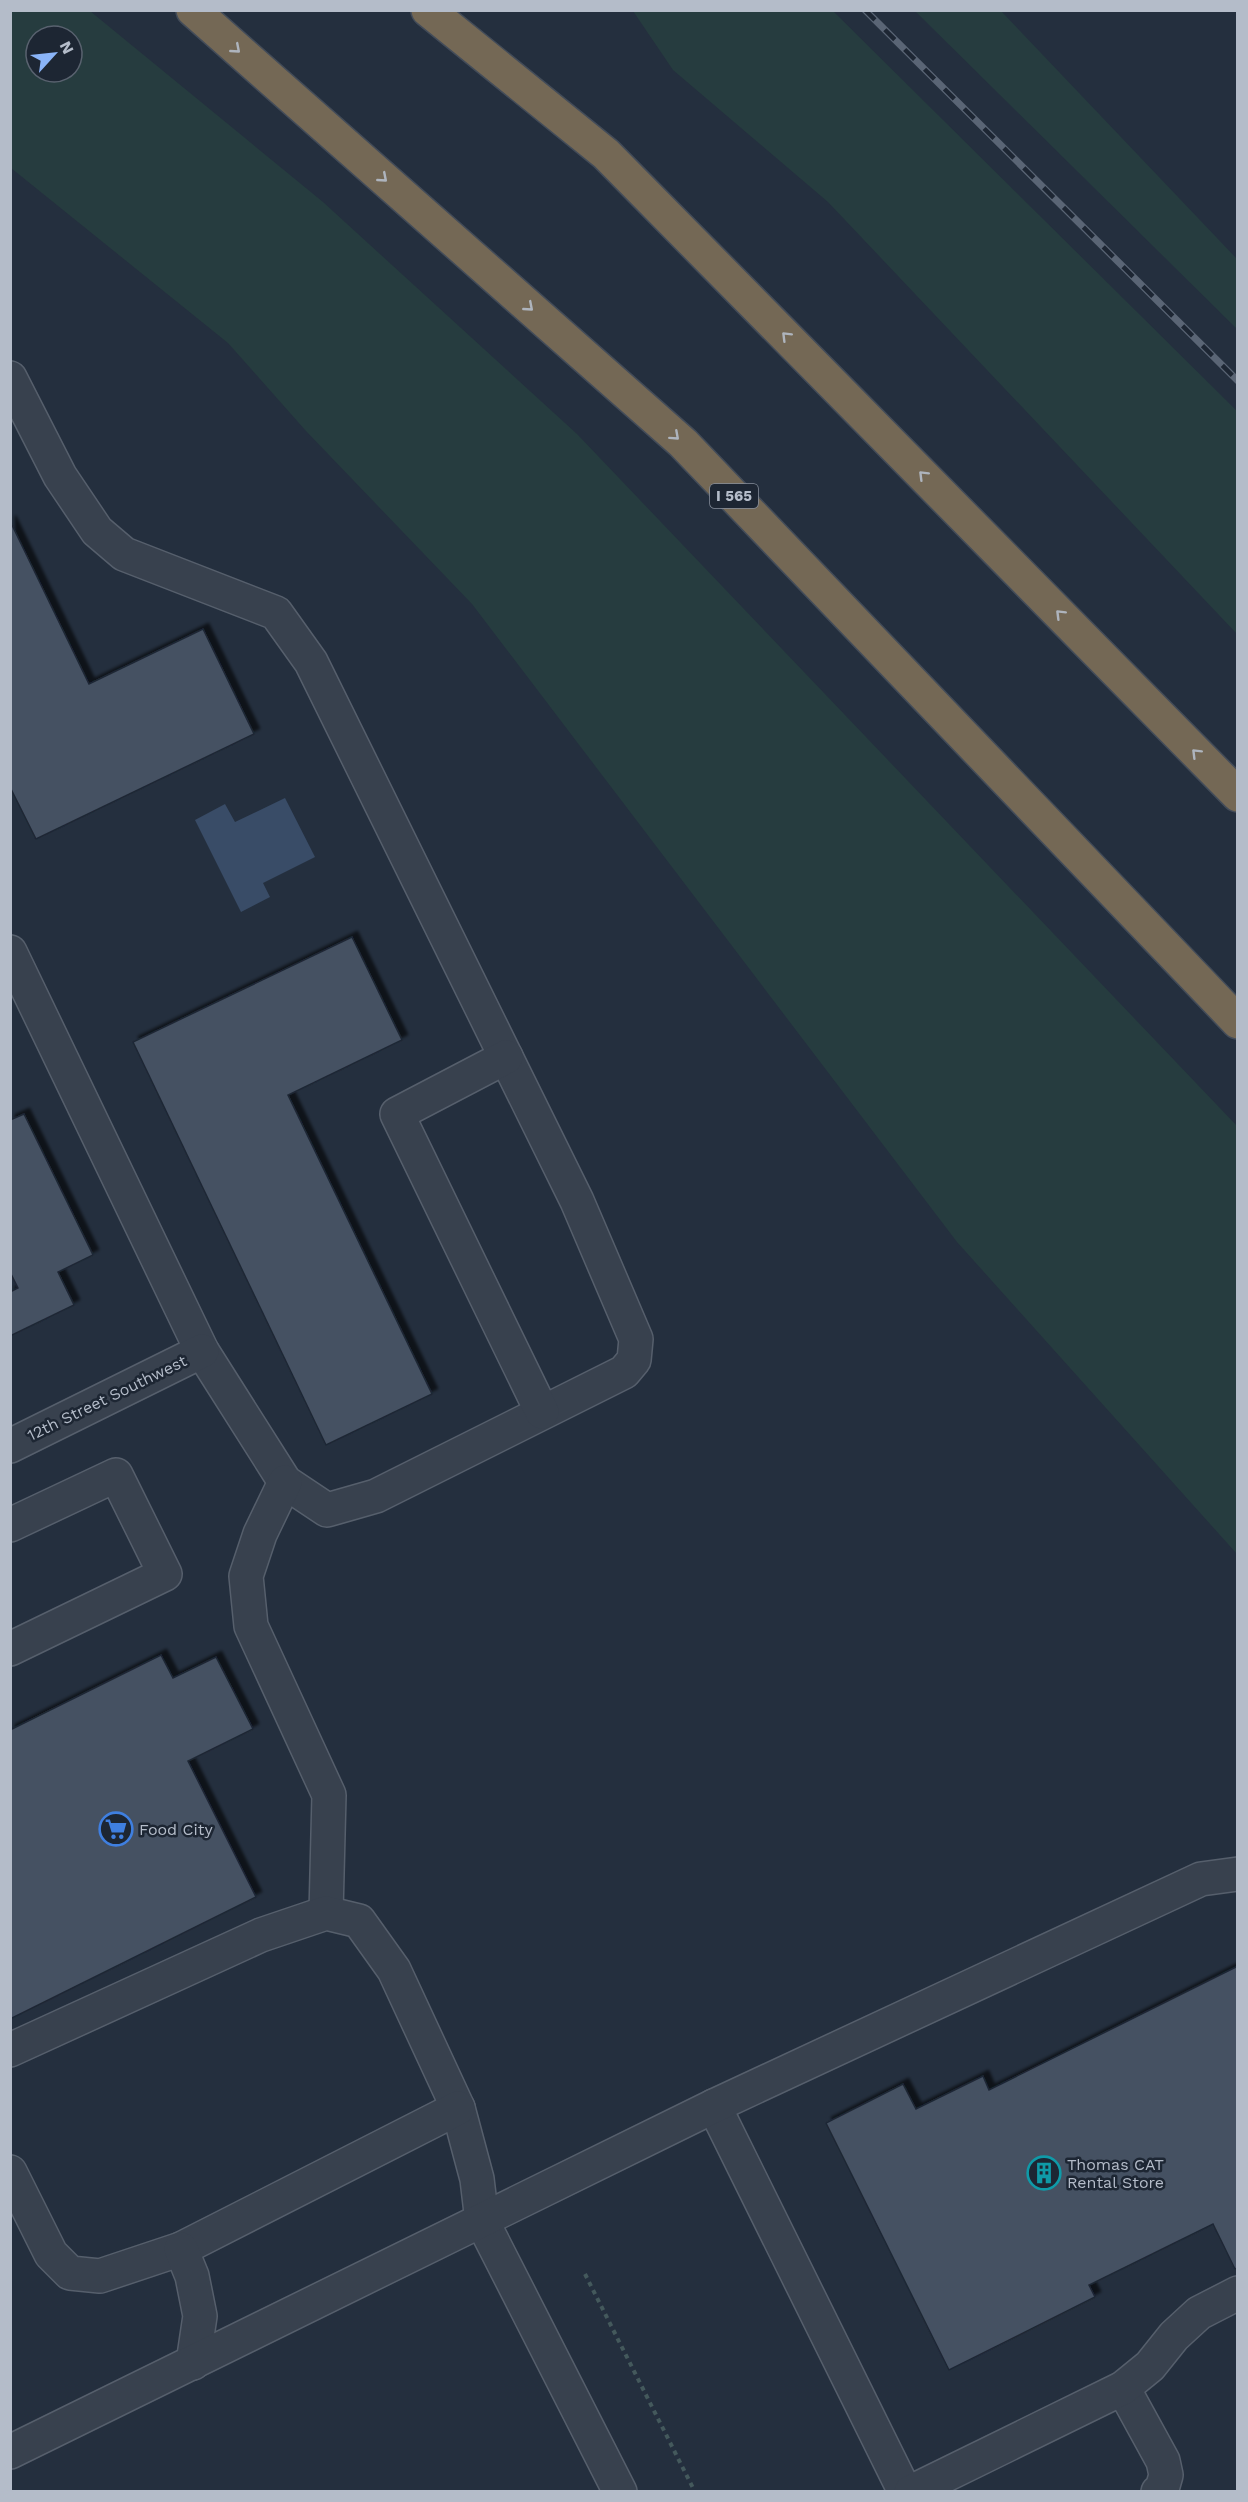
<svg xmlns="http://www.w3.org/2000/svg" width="1248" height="2502" font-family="'Work Sans',sans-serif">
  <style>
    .green { fill: #263c3f; fill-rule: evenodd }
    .water { fill: #394c67 }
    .building { fill: #455162; stroke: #1f2835; stroke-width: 1.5; filter: url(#shadow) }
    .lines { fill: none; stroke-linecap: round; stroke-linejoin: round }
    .minor-casing { stroke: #565f6c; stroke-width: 36 }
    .highway-casing { stroke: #434c59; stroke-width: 36 }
    .path { stroke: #44595c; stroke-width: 4; stroke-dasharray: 4.5 4.5; stroke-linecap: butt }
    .minor { stroke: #38414e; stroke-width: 33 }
    .highway { stroke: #746855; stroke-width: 33 }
    .rail-casing { stroke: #5a6575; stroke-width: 7 }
    .rail { stroke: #1d2633; stroke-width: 4.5; stroke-dasharray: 14; stroke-linecap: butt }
    .oneway { stroke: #aeb4bd }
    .labels { text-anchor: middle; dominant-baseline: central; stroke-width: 5; stroke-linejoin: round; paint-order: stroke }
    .shield { fill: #1d2633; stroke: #878f9c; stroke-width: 1.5 }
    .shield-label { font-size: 15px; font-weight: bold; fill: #b4bcc9 }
    .street-label { font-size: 16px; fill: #b4bcc9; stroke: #1d2633 }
    .poi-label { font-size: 16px; fill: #b4bcc9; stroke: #1d2633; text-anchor: start }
  </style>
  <defs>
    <filter id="shadow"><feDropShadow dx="5.5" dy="-5.5" stdDeviation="1.5" flood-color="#0009"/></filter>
  </defs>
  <rect width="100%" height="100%" fill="#242f3e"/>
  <!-- green -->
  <g class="green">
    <path d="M10,11H90L323,202L577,434L1237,1126V1554L957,1242L472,604L306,431L228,343L11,168ZM36,36H72V72H36Z"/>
    <path d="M633,11H833L1237,411V634L828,202L673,70Z"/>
    <path d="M915,11H1001L1237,259V329Z"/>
  </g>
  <!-- water -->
  <path class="water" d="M285,798L315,857L263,883L270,897L241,912L195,820L225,804L235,822Z"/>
  <!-- building -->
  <g class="building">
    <path d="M10,521L89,684L203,629L254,734L36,839L10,787Z"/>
    <path d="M352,937L402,1040L288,1095L432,1394L326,1445L133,1042Z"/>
    <path d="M24,1114L93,1255L58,1272L74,1305L10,1336V1292L18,1288L10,1272V1120Z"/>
    <path d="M161,1655L173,1678L216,1657L253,1729L188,1761L256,1897L10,2019V1730Z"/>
    <path d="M1238,1966V2267L1235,2269L1213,2224L1089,2285L1095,2297L949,2370L826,2123L903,2084L916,2109L983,2076L989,2090Z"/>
  </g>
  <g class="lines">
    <!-- minor casing -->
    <g class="minor-casing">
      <g id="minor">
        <path d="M10,378L60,476L97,531L124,554L276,613L311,662L577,1201L636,1339L634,1360L624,1372L376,1496L327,1510L285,1482L202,1351L10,952"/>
        <path d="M506,1057L397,1114L542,1412"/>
        <path d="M10,1446L202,1351"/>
        <path d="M285,1482L260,1534L246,1576L251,1626L329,1795L326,1913"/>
        <path d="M10,1525L116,1475L165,1574L10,1649"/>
        <path d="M10,2050L261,1935L326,1913L359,1921L394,1970L458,2108L477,2179L482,2221L620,2492"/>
        <path d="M714,2106L905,2492"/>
        <path d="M10,2172L51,2254L70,2273L100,2276L181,2249L458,2108"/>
        <path d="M181,2249L192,2276L200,2316L193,2363"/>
        <path d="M1123,2388L1163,2461L1166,2475L1162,2489L1158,2492"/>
        <path d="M10,2452L714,2106L1201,1879L1238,1874"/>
        <path d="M911,2492L1123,2388L1150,2366L1174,2336L1199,2313L1238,2293"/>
      </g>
    </g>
    <!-- highway casing -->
    <g class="highway-casing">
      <g id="highway">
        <path d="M193,10L683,443L1238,1022"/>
        <path d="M428,10L606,154L1238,795"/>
      </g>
    </g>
    <!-- path -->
    <path class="path" d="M585,2274L695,2492"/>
    <!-- minor -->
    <use href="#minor" class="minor"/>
    <!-- highway -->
    <use href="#highway" class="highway"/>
    <!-- rail casing -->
    <g class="rail-casing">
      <path id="rail" d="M865,10L1238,381"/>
    </g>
    <!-- rail -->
    <use href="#rail" class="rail"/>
  </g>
  <!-- one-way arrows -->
  <defs><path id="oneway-chevron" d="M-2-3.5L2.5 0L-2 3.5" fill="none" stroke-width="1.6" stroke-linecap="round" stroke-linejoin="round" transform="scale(1.5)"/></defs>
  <g class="oneway">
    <use href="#oneway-chevron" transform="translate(236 49) rotate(41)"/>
    <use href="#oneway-chevron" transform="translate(383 178) rotate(41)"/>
    <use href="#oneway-chevron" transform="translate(529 307) rotate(41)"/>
    <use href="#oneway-chevron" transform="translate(786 336) rotate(-135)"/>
    <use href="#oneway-chevron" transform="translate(675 436) rotate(42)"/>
    <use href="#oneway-chevron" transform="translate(923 475) rotate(-135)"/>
    <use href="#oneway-chevron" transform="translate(1060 614) rotate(-135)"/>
    <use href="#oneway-chevron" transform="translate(1196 753) rotate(-135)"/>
  </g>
  <!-- icons -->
  <defs>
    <g id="supermarket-ring" transform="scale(1.725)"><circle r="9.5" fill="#1d2633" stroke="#3f7fe0" stroke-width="1.5"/><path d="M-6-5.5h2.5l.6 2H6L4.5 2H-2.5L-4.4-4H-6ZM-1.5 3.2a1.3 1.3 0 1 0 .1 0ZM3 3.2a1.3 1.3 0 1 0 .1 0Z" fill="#3f7fe0"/></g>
    <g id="building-ring" transform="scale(1.725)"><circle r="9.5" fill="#1d2633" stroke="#0f9aa8" stroke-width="1.5"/><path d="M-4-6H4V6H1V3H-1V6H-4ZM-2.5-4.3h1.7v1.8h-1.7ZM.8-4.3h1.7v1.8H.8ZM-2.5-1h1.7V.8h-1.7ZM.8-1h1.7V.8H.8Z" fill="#0f9aa8"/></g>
  </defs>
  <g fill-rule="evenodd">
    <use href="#supermarket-ring" x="116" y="1829"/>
    <use href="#building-ring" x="1044" y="2173"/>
  </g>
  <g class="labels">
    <!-- shield labels -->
    <rect class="shield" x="710" y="484" width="48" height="24" rx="4.5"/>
    <g class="shield-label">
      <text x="734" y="496">I 565</text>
    </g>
    <!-- street labels -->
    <g class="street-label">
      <text transform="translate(107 1398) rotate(-26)">12th Street Southwest</text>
    </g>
    <!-- poi labels -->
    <g class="poi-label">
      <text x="139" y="1829">Food City</text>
      <text x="1067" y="2164">Thomas CAT<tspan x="1067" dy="18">Rental Store</tspan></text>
    </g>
  </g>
  <!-- border -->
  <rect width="1248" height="2502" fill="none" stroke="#b4bcc9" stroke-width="24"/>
  <!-- north arrow -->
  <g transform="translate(54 54) rotate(63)"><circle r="28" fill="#1d2633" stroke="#59626f" stroke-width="1.5"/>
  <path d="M0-4.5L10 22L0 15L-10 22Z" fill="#8ab4f8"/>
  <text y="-9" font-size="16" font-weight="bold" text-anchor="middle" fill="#b4bcc9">N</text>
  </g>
</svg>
